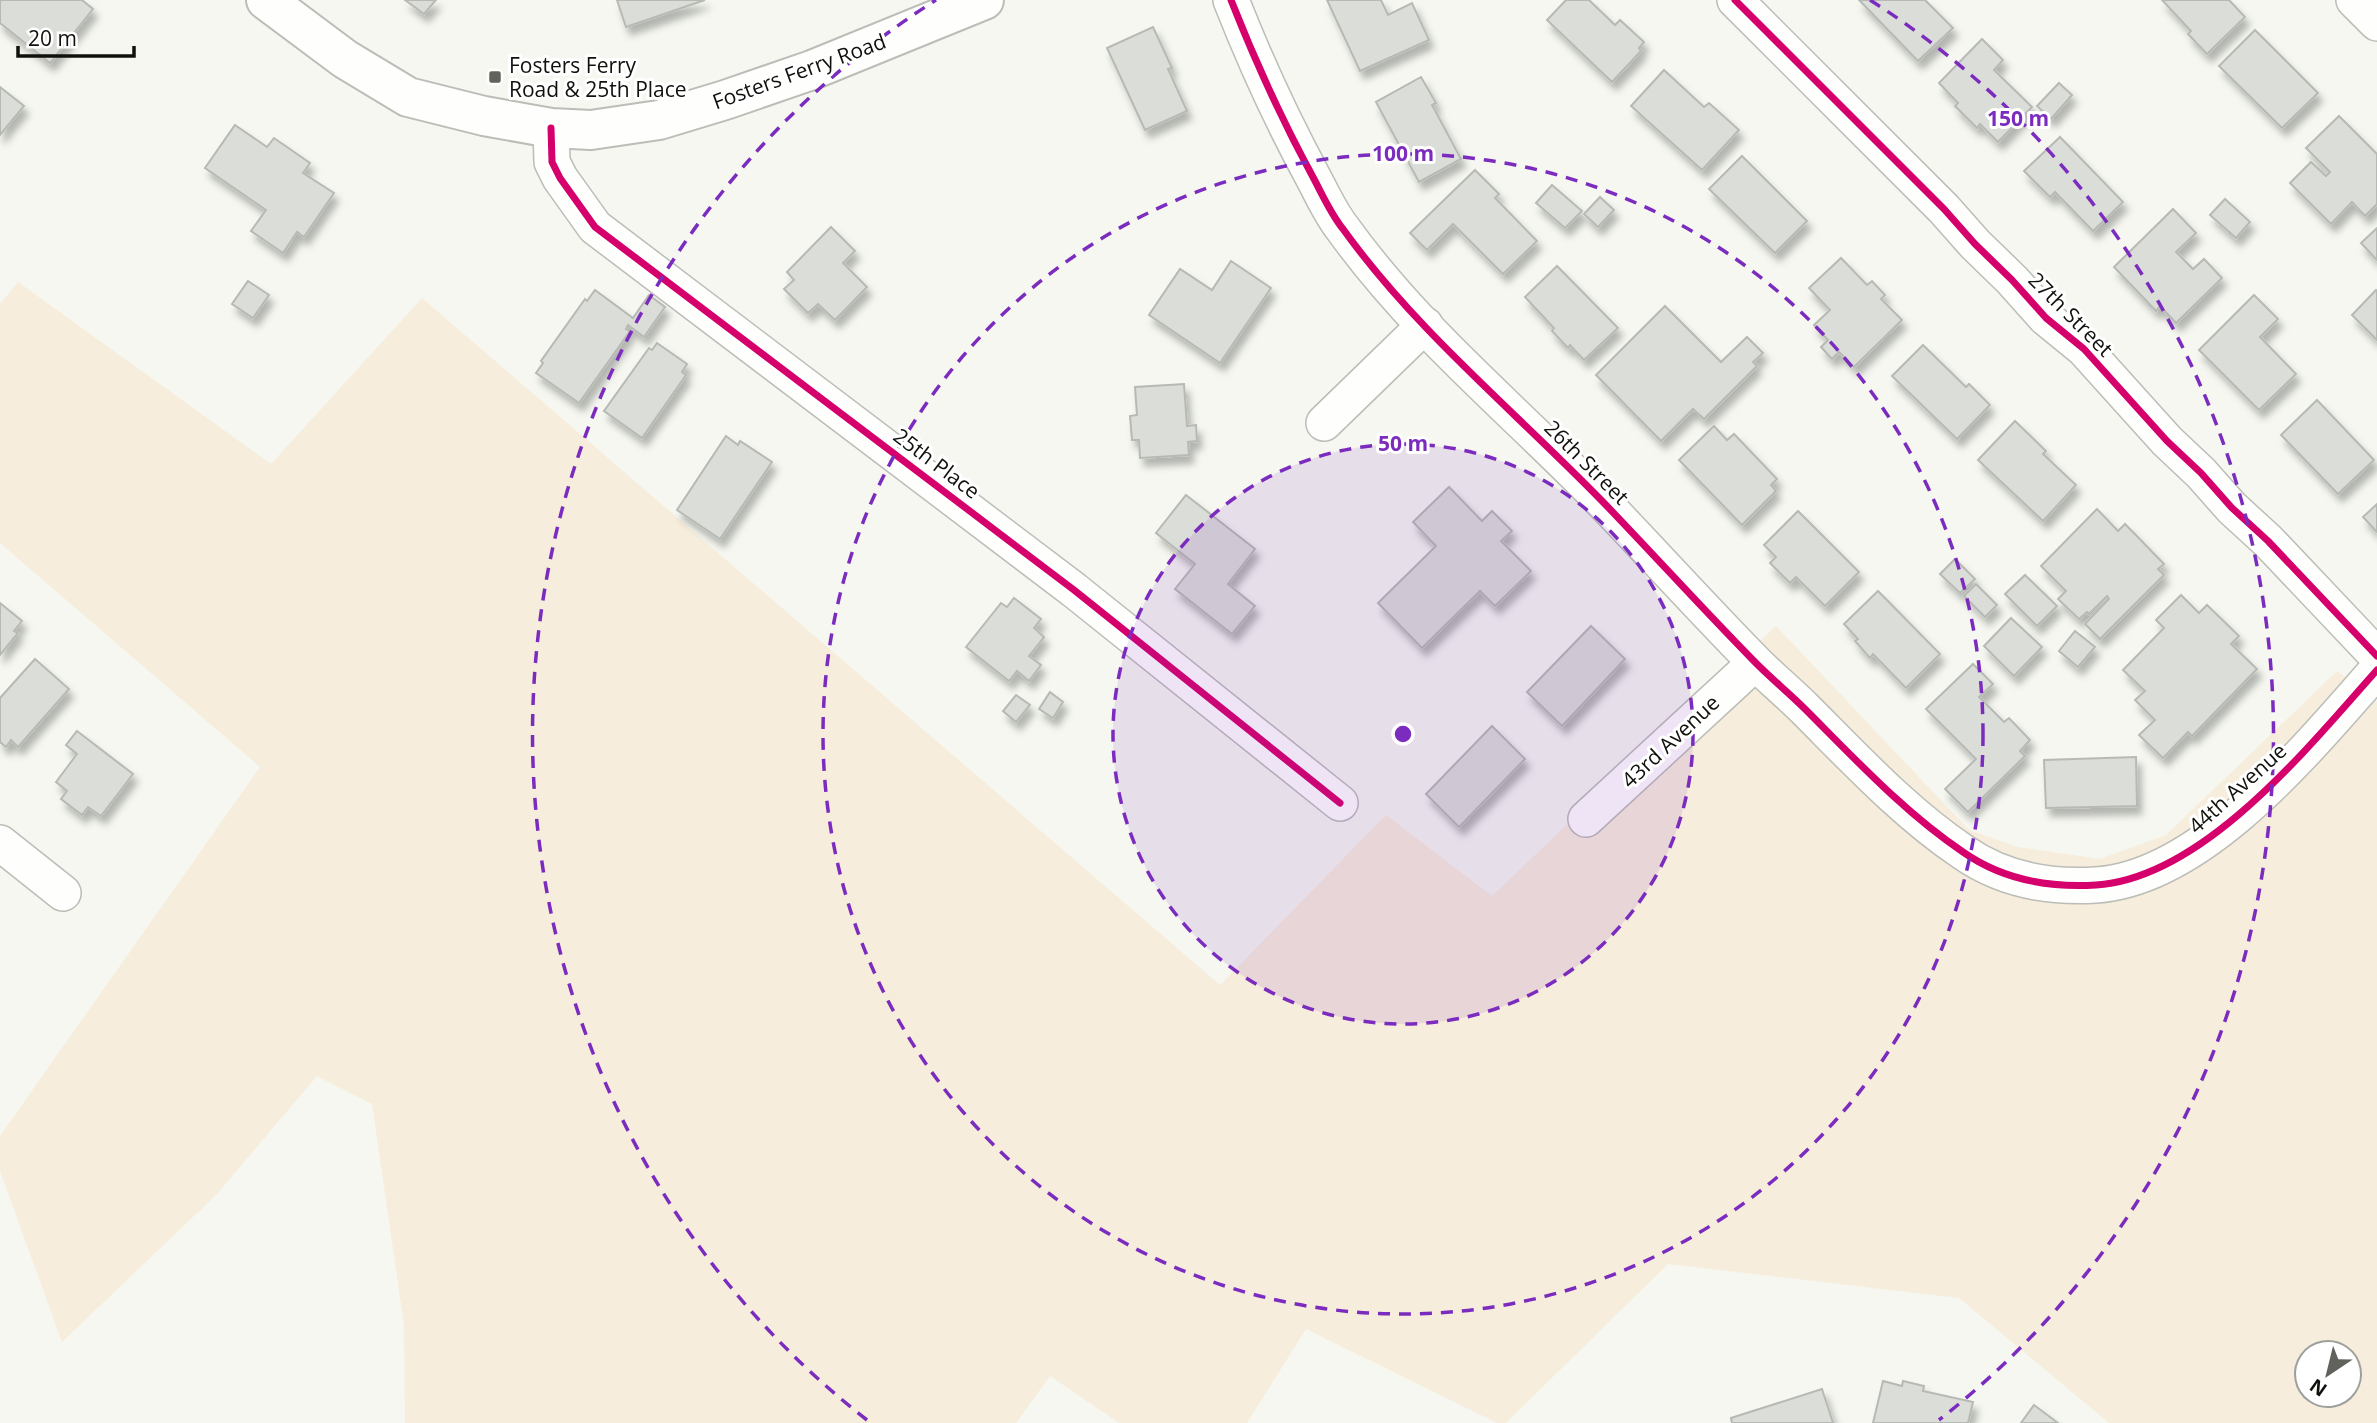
<svg xmlns="http://www.w3.org/2000/svg" width="2377" height="1423" font-family="'Open Sans',sans-serif">
  <style>
    .green { fill: #f7eddc; fill-rule: evenodd }
    .building { fill: #dbded8; stroke: #b7b9b4; stroke-width: 2; filter: url(#shadow) }
    .lines { fill: none; stroke-linecap: round; stroke-linejoin: round }
    .street-casing { stroke: #bbbdb7; stroke-width: 38 }
    .secondary-casing { stroke: #bbbdb7; stroke-width: 42 }
    .street { stroke: #fefefd; stroke-width: 35 }
    .secondary { stroke: #fefefd; stroke-width: 38 }
    .cycleway-casing { stroke: #fff; stroke-width: 11 }
    .cycleway { stroke: #d6006c; stroke-width: 7 }
    .ring { fill: none; stroke: #7b2cbf; stroke-width: 3.5; stroke-dasharray: 12 9 }
    .poi-dot { fill: #60625c; stroke: #fff; stroke-width: 2.5 }
    .labels { text-anchor: middle; dominant-baseline: central; stroke-width: 6; stroke-linejoin: round; paint-order: stroke }
    .poi-label { font-size: 21px; fill: #10110d; stroke: #fff; text-anchor: start }
    .street-label { font-size: 21px; fill: #10110d; stroke: #fff }
    .centre { fill: #7b2cbf; stroke: #fff; stroke-width: 3.5 }
    .ring-label { font-size: 21px; text-anchor: middle; font-weight: bold; fill: #7b2cbf; stroke: #fff; stroke-width: 6; stroke-linejoin: round; paint-order: stroke }
  </style>
  <defs>
    <filter id="shadow"><feDropShadow dx="4.5" dy="8" stdDeviation="3.5" flood-color="#0004"/></filter>
  </defs>
  <rect width="100%" height="100%" fill="#f5f7f0"/>
  <!-- green -->
  <path class="green" d="M18,282L271,464L422,298L1220,985L1386,815L1492,896L1776,626L1969,830L2018,847L2100,859L2166,835L2337,671L2377,702V1423H2109L1959,1298L1668,1264L1506,1423H1497L1306,1329L1247,1423H1119L1050,1376L1016,1423H405L404,1325L372,1104L317,1076L216,1195L62,1342L0,1171V1136L260,767L0,543V304ZM2307,1353H2349V1395H2307Z"/>
  <!-- building -->
  <g class="building">
    <path d="M0,0H82L93,9L50,63L0,23Z"/>
    <path d="M405,0H436L424,14Z"/>
    <path d="M617,0H705L626,27Z"/>
    <path d="M1327,0H1381L1388,15L1412,3L1429,40L1360,71Z"/>
    <path d="M1566,0H1589L1615,25L1620,20L1644,42L1639,48L1641,51L1612,82L1547,20Z"/>
    <path d="M1859,0H1925L1953,28L1918,61Z"/>
    <path d="M2162,0H2229L2245,17L2207,54L2188,34L2191,31Z"/>
    <path d="M1153,27L1172,68L1168,69L1187,111L1145,130L1107,48Z"/>
    <path d="M2255,30L2318,93L2282,128L2219,66Z"/>
    <path d="M1982,39L2003,60L1994,70L2032,107L1998,142L1980,124L1977,128L1955,106L1958,103L1939,83Z"/>
    <path d="M1664,70L1704,107L1709,103L1739,130L1702,170L1631,106Z"/>
    <path d="M1421,77L1436,103L1432,105L1461,159L1419,182L1376,102Z"/>
    <path d="M2059,83L2072,95L2051,119L2037,106Z"/>
    <path d="M0,87L24,106L0,135Z"/>
    <path d="M2339,116L2377,154V204L2365,216L2352,202L2331,224L2290,183L2311,162L2326,176L2330,172L2306,148Z"/>
    <path d="M235,125L267,147L274,138L310,163L303,173L334,193L304,237L297,232L283,253L251,231L266,210L205,168Z"/>
    <path d="M2060,137L2123,202L2093,231L2055,192L2050,197L2024,171Z"/>
    <path d="M1742,156L1807,221L1775,253L1709,189Z"/>
    <path d="M1475,170L1499,194L1495,198L1537,241L1503,274L1453,224L1427,250L1410,233Z"/>
    <path d="M1552,185L1582,211L1565,228L1536,203Z"/>
    <path d="M1600,197L1614,210L1598,227L1584,214Z"/>
    <path d="M2225,199L2250,222L2236,238L2210,215Z"/>
    <path d="M2173,209L2196,233L2176,252L2193,269L2204,259L2222,278L2176,323L2160,306L2156,311L2114,267Z"/>
    <path d="M831,227L855,251L843,263L867,287L835,320L818,304L808,313L784,289L794,280L787,272Z"/>
    <path d="M2377,228V260L2361,243Z"/>
    <path d="M1841,258L1867,285L1872,281L1885,295L1881,299L1902,320L1854,367L1839,352L1832,359L1821,347L1828,340L1814,325L1830,310L1809,288Z"/>
    <path d="M1231,261L1271,288L1220,363L1149,315L1180,269L1212,290Z"/>
    <path d="M1557,266L1618,328L1584,360L1570,345L1568,348L1552,331L1554,328L1525,297Z"/>
    <path d="M248,281L269,295L253,318L232,304Z"/>
    <path d="M595,290L633,318L649,295L665,307L644,337L628,325L626,329L630,331L579,403L536,373L543,363L541,361L585,299L587,301Z"/>
    <path d="M2376,290L2377,291V340L2352,315Z"/>
    <path d="M2254,295L2278,319L2260,337L2296,374L2259,410L2199,350Z"/>
    <path d="M1665,306L1721,362L1747,337L1763,353L1753,362L1757,366L1704,419L1693,409L1661,441L1596,375Z"/>
    <path d="M657,343L687,364L682,372L686,375L642,438L604,411L649,348L652,350Z"/>
    <path d="M1923,345L1966,387L1969,384L1990,405L1957,439L1892,376Z"/>
    <path d="M1184,384L1187,426L1196,425L1197,441L1188,442L1189,455L1140,458L1139,440H1132L1130,416L1137,415L1135,387Z"/>
    <path d="M2317,400L2374,460L2338,494L2281,435Z"/>
    <path d="M2015,421L2046,451L2043,454L2076,485L2043,521L1978,460Z"/>
    <path d="M1714,426L1727,440L1734,434L1777,479L1771,485L1776,491L1742,525L1679,460Z"/>
    <path d="M726,436L738,445L740,441L772,462L720,539L677,510Z"/>
    <path d="M1449,487L1482,521L1492,511L1512,531L1501,541L1531,571L1495,606L1480,591L1422,648L1378,603L1436,546L1413,522Z"/>
    <path d="M1186,495L1255,549L1228,584L1255,606L1232,634L1175,589L1195,564L1156,533Z"/>
    <path d="M2377,504V532L2363,517Z"/>
    <path d="M2097,509L2118,531L2125,524L2164,564L2158,569L2164,575L2100,639L2085,624L2109,599L2107,596L2089,614L2087,612L2079,619L2058,599L2066,591L2041,566Z"/>
    <path d="M1798,511L1859,572L1825,606L1796,577L1790,583L1770,563L1776,557L1764,545Z"/>
    <path d="M1955,559L1975,579L1960,593L1940,574Z"/>
    <path d="M2025,575L2057,606L2037,626L2005,594Z"/>
    <path d="M1976,584L1997,605L1985,617L1964,596Z"/>
    <path d="M1878,591L1940,654L1906,688L1873,654L1870,658L1855,641L1858,639L1844,624Z"/>
    <path d="M2181,595L2199,613L2207,605L2239,636L2231,644L2257,669L2192,736L2188,732L2163,758L2139,735L2155,720L2135,700L2145,691L2123,670L2164,628L2156,620Z"/>
    <path d="M1014,598L1041,619L1034,628L1044,637L1029,656L1041,665L1029,681L1017,671L1009,681L966,647L1001,603L1007,607Z"/>
    <path d="M0,603L22,621L14,631L18,633L0,655Z"/>
    <path d="M2011,618L2042,647L2014,676L1984,646Z"/>
    <path d="M1591,626L1625,659L1562,726L1527,692Z"/>
    <path d="M2075,631L2095,647L2078,667L2059,651Z"/>
    <path d="M35,659L69,689L18,747L11,740L6,747L0,742V698Z"/>
    <path d="M1973,664L1993,684L1979,697L2004,722L2009,718L2030,740L2020,751L2025,756L1968,812L1945,789L1976,759L1926,709Z"/>
    <path d="M1050,692L1063,702L1053,718L1039,709Z"/>
    <path d="M1016,695L1030,705L1016,722L1003,711Z"/>
    <path d="M1492,726L1525,759L1459,827L1426,794Z"/>
    <path d="M77,731L133,774L101,816L88,807L82,815L61,799L67,791L56,782L77,754L66,745Z"/>
    <path d="M2136,757L2137,806L2046,808L2044,760Z"/>
    <path d="M1883,1381L1902,1386L1903,1381L1924,1386L1923,1391L1973,1402L1968,1423H1873Z"/>
    <path d="M1822,1389L1833,1423H1732L1731,1418Z"/>
    <path d="M2034,1405L2058,1423H2021Z"/>
  </g>
  <g class="lines">
    <!-- street casing -->
    <g class="street-casing">
      <g id="street">
        <path d="M1231,0C1255,61 1283,122 1314,179C1323,196 1331,214 1343,229C1417,332 1516,412 1604,503C1653,554 1701,607 1751,658C1768,676 1787,691 1805,709C1855,759 1905,813 1963,852C2003,880 2048,888 2096,885C2204,878 2310,745 2377,670"/>
        <path d="M1735,0L1944,209L1975,244L2012,280L2046,318L2084,349L2167,441L2201,473L2232,508L2268,541L2377,656"/>
        <path d="M2354,0L2377,23"/>
        <path d="M551,128L552,162L560,178L595,227L1074,590L1340,803"/>
        <path d="M1324,423L1425,325"/>
        <path d="M1586,819L1755,663"/>
        <path d="M0,843L63,893"/>
      </g>
    </g>
    <!-- secondary casing -->
    <g class="secondary-casing">
      <path id="secondary" d="M266,0L345,59L408,97L484,116L551,128L591,130L659,120L725,100L812,70L984,0"/>
    </g>
    <!-- street -->
    <use href="#street" class="street"/>
    <!-- secondary -->
    <use href="#secondary" class="secondary"/>
    <!-- cycleway casing -->
    <g class="cycleway-casing">
      <g id="cycleway">
        <path d="M1231,0C1255,61 1283,122 1314,179C1323,196 1331,214 1343,229C1417,332 1516,412 1604,503C1653,554 1701,607 1751,658C1768,676 1787,691 1805,709C1855,759 1905,813 1963,852C2003,880 2048,888 2096,885C2204,878 2310,745 2377,670"/>
        <path d="M1735,0L1944,209L1975,244L2012,280L2046,318L2084,349L2167,441L2201,473L2232,508L2268,541L2377,656"/>
        <path d="M551,128L552,162L560,178L595,227L1074,590L1340,803"/>
      </g>
    </g>
    <!-- cycleway -->
    <use href="#cycleway" class="cycleway"/>
  </g>
  <!-- distance rings -->
  <circle cx="1403" cy="734" r="290" fill="#7b2cbf" fill-opacity=".12"/>
  <g class="ring">
    <circle cx="1403" cy="734" r="290"/>
    <circle cx="1403" cy="734" r="580"/>
    <path d="M867 1420A870 870 0 0 1 936 0M1870 0A870 870 0 0 1 1939 1420"/>
  </g>
  <!-- markers -->
  <rect class="poi-dot" x="488" y="70" width="14" height="14" rx="3.5"/>
  <g class="labels">
    <!-- poi labels -->
    <g class="poi-label">
      <text x="509" y="65">Fosters Ferry<tspan x="509" dy="24">Road &amp; 25th Place</tspan></text>
    </g>
    <!-- street labels -->
    <g class="street-label">
      <text transform="translate(799 71) rotate(-20)">Fosters Ferry Road</text>
      <text transform="translate(2071 314) rotate(45)">27th Street</text>
      <text transform="translate(1587 462) rotate(45)">26th Street</text>
      <text transform="translate(937 463) rotate(37)">25th Place</text>
      <text transform="translate(1670 741) rotate(-43)">43rd Avenue</text>
      <text transform="translate(2237 788) rotate(-42)">44th Avenue</text>
    </g>
  </g>
  <circle cx="1403" cy="734" r="10" class="centre"/>
  <g class="ring-label">
    <text x="2018" y="126">150 m</text>
    <text x="1403" y="161">100 m</text>
    <text x="1403" y="451">50 m</text>
  </g>
  <!-- north arrow -->
  <g transform="translate(2328 1374) rotate(215)"><circle r="33" fill="#ffffff" stroke="#9fa09e" stroke-width="2"/>
  <path d="M0-5L12 26L0 18L-12 26Z" fill="#60625c"/>
  <text y="-10" font-size="19" font-weight="bold" text-anchor="middle" fill="#10110d">N</text>
  </g>
  <!-- scale -->
  <path d="M18 46v10h116v-10" fill="none" stroke="#10110d" stroke-width="3.5"/>
  <text x="28" y="46" font-size="21" fill="#10110d" stroke="#ffffff" stroke-width="5" paint-order="stroke">20 m</text>
</svg>
